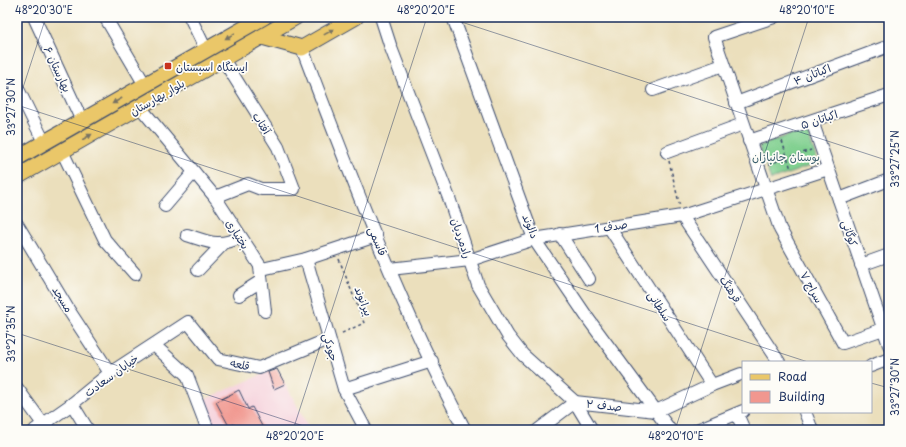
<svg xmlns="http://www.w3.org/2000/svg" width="906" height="447" font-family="'Playpen Sans','Playpen Sans Arabic',sans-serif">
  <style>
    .built { fill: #f5cfda }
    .green { fill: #81d090; stroke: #4e8077 }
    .building { fill: #f1978f }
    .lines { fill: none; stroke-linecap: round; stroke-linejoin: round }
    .minor-casing { stroke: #3a496c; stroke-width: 14 }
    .major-casing { stroke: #3a496c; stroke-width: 17 }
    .path { stroke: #3a496c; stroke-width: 1.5; stroke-dasharray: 3 3; stroke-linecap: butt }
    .minor { stroke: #fff; stroke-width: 12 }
    .major { stroke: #eac769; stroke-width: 15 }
    .oneway { fill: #787363 }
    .ticks { fill: none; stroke: #1b2f5e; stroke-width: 1; stroke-opacity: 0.45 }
    .poi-dot { fill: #c8321e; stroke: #fdfcf7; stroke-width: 1.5 }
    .labels { text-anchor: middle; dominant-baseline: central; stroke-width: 3.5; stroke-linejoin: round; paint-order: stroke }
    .poi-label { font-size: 11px; fill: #1b2f5e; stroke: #fdfcf7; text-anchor: start }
    .street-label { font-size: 11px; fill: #1b2f5e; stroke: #fdfcf7 }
    .park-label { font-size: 11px; fill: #3a5f6d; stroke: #fdfcf7 }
    .neatline { fill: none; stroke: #1b2f5e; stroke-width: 1.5 }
    .ticks-label { font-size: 10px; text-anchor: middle; fill: #1b2f5e }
  </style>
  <rect width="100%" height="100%" fill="#fdfcf7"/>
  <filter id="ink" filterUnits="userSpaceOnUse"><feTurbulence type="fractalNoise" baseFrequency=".025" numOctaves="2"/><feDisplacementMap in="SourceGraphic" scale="8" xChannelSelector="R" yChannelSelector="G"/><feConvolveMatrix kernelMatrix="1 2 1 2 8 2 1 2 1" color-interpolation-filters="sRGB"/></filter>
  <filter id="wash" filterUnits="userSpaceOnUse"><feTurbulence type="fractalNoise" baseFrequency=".012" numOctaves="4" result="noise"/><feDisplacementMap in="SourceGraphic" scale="16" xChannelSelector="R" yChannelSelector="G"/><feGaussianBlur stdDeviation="0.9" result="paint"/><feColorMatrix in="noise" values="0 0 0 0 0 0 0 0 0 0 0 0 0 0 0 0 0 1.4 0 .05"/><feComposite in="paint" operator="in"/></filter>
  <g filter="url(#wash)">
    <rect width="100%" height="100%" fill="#ebdfbc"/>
    <!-- built -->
    <path class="built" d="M277,368L310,430H213L201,401Z"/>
    <!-- green -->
    <path class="green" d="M806,129L818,163L771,180L759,146Z"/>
    <g id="blocks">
      <!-- building -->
      <g class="building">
        <path d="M277,369L285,384L274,389L268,372Z"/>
        <path d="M239,390L248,409L252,407L264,430H238L234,424L229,426L216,402Z"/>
      </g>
    </g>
  </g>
  <g filter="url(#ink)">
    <use href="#blocks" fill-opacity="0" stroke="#3a496c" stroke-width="1"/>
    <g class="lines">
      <!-- minor casing -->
      <g class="minor-casing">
        <g id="minor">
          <path d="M34,17L82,121"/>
          <path d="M105,17L145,85"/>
          <path d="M190,17L206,50"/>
          <path d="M381,17L391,48L449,198L478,285L508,336L523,355L575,402L592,430"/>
          <path d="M453,17L534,239L589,320L670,430"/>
          <path d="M774,17L714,37L780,229L843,343L889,327"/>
          <path d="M302,48C351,177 400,307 465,430"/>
          <path d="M17,87L44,142"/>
          <path d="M653,90L723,65"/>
          <path d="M736,103L889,46"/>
          <path d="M140,107L215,197L262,269L306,259L376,236"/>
          <path d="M812,121L889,345"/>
          <path d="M749,141L889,95"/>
          <path d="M62,151L105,240L135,274"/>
          <path d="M667,152L743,124"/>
          <path d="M215,197L248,184L261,189H294L278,147L223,59"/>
          <path d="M839,199L889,180"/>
          <path d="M165,206L194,172"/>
          <path d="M682,216L779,362"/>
          <path d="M17,224L68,309L110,373"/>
          <path d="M609,227L712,385"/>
          <path d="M560,234L589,279"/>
          <path d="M187,235C209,242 219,248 240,237"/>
          <path d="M306,259L344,389L366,430"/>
          <path d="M861,265L889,255"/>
          <path d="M260,267L265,311"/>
          <path d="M390,269L470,260L534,239L682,216L828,169"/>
          <path d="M198,270L224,243"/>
          <path d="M239,295L261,281"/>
          <path d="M154,345L187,375L208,430"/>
          <path d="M871,366L889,359"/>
          <path d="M17,388L43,424"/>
          <path d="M344,389L432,361"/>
          <path d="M72,404L88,430"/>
          <path d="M656,411L712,385L741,374"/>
          <path d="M805,412L812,430"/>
          <path d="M737,414L744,430"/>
          <path d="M35,430L72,404L110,373L188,322L218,359L259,368L329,339"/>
          <path d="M538,430L575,402L656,411"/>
          <path d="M697,430L743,411"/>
        </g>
      </g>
      <!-- major casing -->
      <g class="major-casing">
        <g id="major">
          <path d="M262,37L302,48L356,17"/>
          <path d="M17,158L264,17"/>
          <path d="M17,177L296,17"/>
        </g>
      </g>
      <!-- path -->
      <g class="path">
        <path d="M782,141L791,169"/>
        <path d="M669,161L680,207"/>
        <path d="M769,164L811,150"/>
        <path d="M339,259L364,323L340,334"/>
      </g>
      <!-- minor -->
      <use href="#minor" class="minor"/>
      <!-- major -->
      <use href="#major" class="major"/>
    </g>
    <!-- one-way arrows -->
    <defs><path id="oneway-solid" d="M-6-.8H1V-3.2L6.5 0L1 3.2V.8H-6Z"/></defs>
    <g class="oneway">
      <use href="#oneway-solid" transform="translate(329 32) rotate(-29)"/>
      <use href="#oneway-solid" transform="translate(230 36) rotate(150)"/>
      <use href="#oneway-solid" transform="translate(117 101) rotate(150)"/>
      <use href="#oneway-solid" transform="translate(87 137) rotate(-30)"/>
    </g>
  </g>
  <!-- ticks -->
  <path class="ticks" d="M446,17L889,161M17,105L808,362M17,106L46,17M17,333L316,430M871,383L889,388M293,430L427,17M675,430L809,17"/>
  <!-- markers -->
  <rect class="poi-dot" x="164" y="62" width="8" height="8" rx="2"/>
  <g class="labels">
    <!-- poi labels -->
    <g class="poi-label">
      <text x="176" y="66">ایستگاه اسبستان</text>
    </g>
    <!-- street labels -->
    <g class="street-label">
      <text transform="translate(58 69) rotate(65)">بهارستان ۶</text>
      <text transform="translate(812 74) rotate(-21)">اکباتان ۴</text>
      <text transform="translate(157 97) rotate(-30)">بلوار بهارستان</text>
      <text transform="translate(819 119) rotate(-18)">اکباتان ۵</text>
      <text transform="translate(262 123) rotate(58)">آفتاب</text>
      <text transform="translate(531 226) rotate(68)">دالوند</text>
      <text transform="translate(611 226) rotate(-9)">صدف 1</text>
      <text transform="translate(850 233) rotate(71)">کوگانی</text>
      <text transform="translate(238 234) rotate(57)">بختیاری</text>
      <text transform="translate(462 238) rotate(71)">رادمردیان</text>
      <text transform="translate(378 241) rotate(67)">قاسمی</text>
      <text transform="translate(812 287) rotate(61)">سراج ۷</text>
      <text transform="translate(731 289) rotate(56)">فرهنگ</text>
      <text transform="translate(63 299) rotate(58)">مسجد</text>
      <text transform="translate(364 301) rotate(69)">بیرانوند</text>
      <text transform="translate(660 306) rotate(57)">سلطانی</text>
      <text transform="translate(331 347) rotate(74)">جودکی</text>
      <text transform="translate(240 364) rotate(12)">قلعه</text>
      <text transform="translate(111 375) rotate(-36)">خیابان سعادت</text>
      <text transform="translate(604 405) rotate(6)">صدف ۲</text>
    </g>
    <!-- park labels -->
    <g class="park-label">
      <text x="786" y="156">بوستان جانبازان</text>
    </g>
  </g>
  <!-- margin -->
  <rect width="906" height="447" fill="none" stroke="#fdfcf7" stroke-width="44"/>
  <!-- legend -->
  <rect x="742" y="361" width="130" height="52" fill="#fdfcf7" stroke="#a3aaba"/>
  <rect x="750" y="374" width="20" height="6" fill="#eac769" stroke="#a3aaba"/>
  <text x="778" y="381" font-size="12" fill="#1b2f5e">Road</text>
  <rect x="750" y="391" width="20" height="12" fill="#f1978f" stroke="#a3aaba"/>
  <text x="778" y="401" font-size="12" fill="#1b2f5e">Building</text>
  <rect x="22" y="22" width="862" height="403" class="neatline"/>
  <g class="ticks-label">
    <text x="44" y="14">48°20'30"E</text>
    <text x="426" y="14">48°20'20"E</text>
    <text x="807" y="14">48°20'10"E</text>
    <text transform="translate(11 107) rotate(-90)" y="4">33°27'30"N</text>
    <text transform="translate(895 159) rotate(-90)" y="4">33°27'25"N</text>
    <text transform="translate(11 334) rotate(-90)" y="4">33°27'35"N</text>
    <text transform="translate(895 387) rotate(-90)" y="4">33°27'30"N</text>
    <text x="295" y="440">48°20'20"E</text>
    <text x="676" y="440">48°20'10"E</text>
  </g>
</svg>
